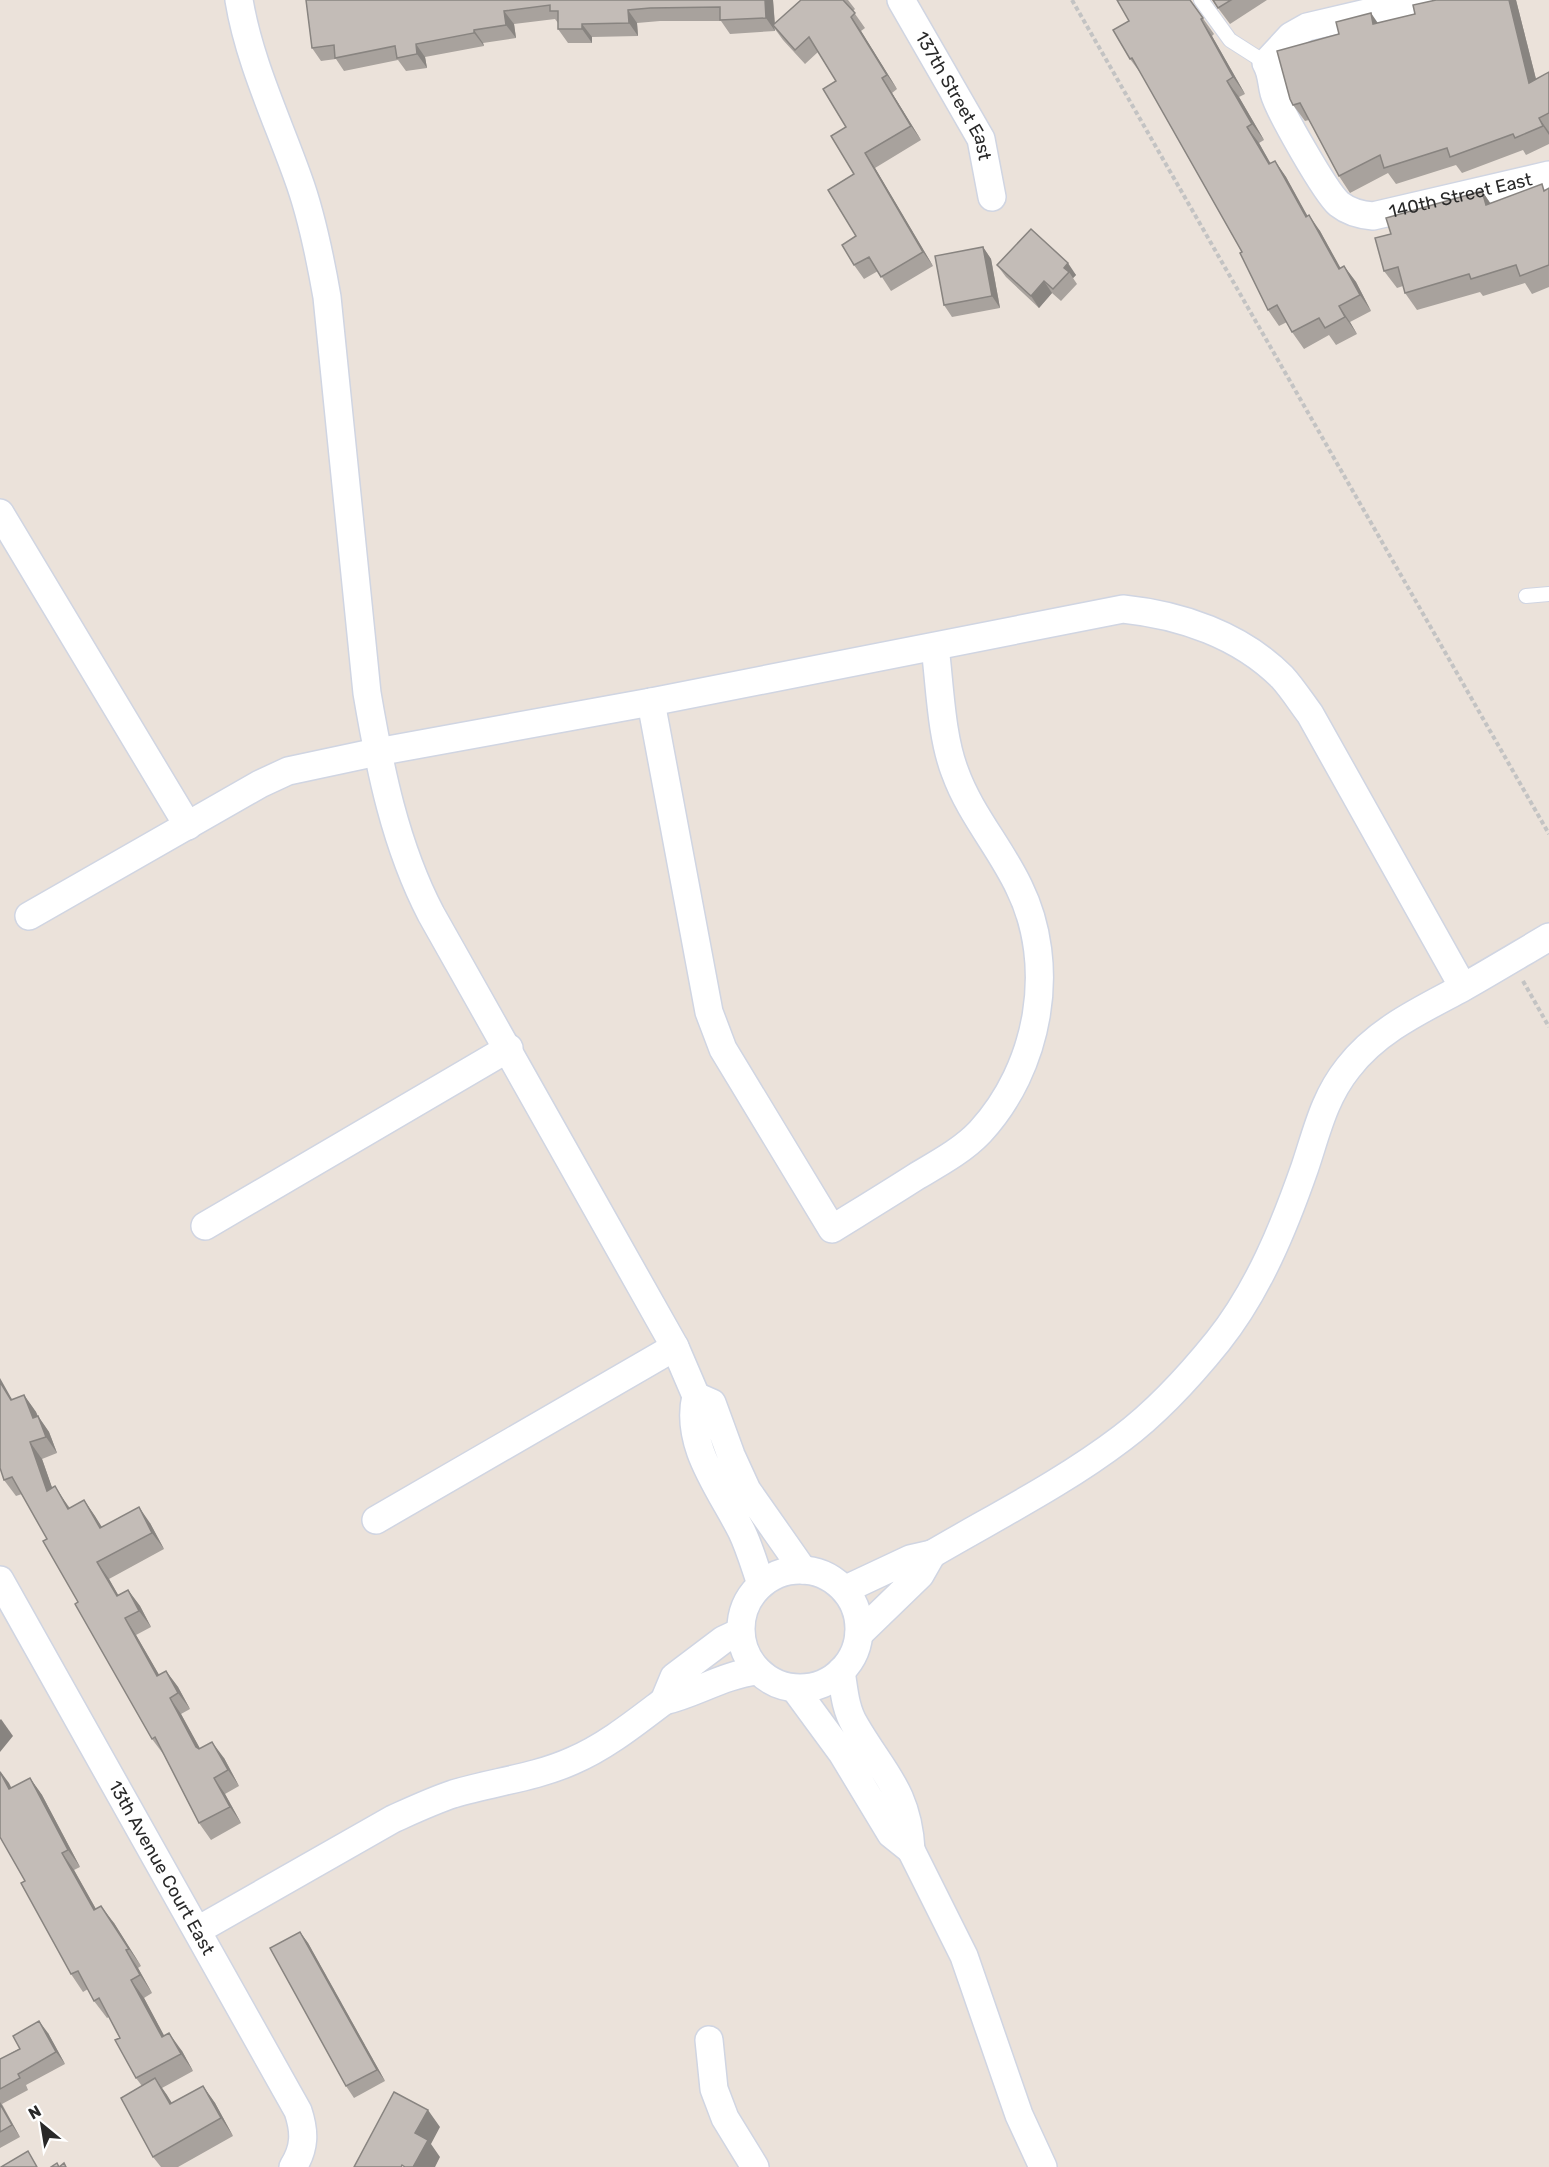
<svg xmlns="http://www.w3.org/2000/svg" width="1549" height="2167" font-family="Rubik,sans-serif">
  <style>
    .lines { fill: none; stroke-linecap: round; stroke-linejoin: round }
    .service-casing { stroke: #d0d5e2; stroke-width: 16 }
    .minor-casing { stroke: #d0d5e2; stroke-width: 30 }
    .path { stroke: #c3c3c3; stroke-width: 4; stroke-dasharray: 4.5 3; stroke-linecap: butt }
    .service { stroke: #fff; stroke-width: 14 }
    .minor { stroke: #fff; stroke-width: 27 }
    .wall { fill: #a8a29d }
    .shaded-wall { fill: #888480 }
    .building { fill: #c3bcb7; stroke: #888480; stroke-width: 1.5 }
    .labels { text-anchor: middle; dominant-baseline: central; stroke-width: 4.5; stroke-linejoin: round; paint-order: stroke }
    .street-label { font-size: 18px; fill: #292929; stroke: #fff }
  </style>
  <rect width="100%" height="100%" fill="#ebe2da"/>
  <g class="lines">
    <!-- service casing -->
    <g class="service-casing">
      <g id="service">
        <path d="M1201,0L1230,40L1266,63"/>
        <path d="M1526,596L1549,594"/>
      </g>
    </g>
    <!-- minor casing -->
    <g class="minor-casing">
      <g id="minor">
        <path d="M239,0C249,61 277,119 298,178C312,216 320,257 327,297L367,693C380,769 395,845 431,914L675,1347L696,1396"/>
        <path id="s1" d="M901,0L981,139L992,197"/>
        <path id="s2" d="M1422,0L1307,27L1291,36L1266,63C1272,73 1271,82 1274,93C1279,111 1326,193 1339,204C1349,212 1361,215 1373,216L1549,175"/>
        <path d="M0,513L188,826"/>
        <path d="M651,702L709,1012L723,1049L832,1229C861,1211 889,1194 917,1176C939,1163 963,1150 980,1132C1039,1068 1058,966 1019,887C1000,847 970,814 955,772C941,736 940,686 935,647"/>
        <path d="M29,916L260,784L288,771L377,752L651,702L1123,609C1181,615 1240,635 1282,677C1292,688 1301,702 1310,714L1463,987"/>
        <path d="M205,1226L509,1048"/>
        <path d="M376,1520L675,1347"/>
        <path d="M932,1554C995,1517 1063,1483 1122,1438C1158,1411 1189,1377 1218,1341C1258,1291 1284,1227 1305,1167C1317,1131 1324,1098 1348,1068C1377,1030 1421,1010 1462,988C1492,971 1520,954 1549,937"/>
        <circle cx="800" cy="1629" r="59"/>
        <path id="s3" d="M0,1580L298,2111C305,2132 305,2148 293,2167"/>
        <path d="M761,1584C755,1567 750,1549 742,1532C721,1490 684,1445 696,1396L712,1403L731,1455L747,1490L803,1570"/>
        <path d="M846,1589L910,1559L932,1554L920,1575L859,1634"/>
        <path d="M740,1632L723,1640L674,1677L664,1701C697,1693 723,1675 757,1671"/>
        <path d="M795,1689L842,1753L891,1834L911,1850C908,1791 882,1772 855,1725C845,1709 844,1689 841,1671"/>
        <path d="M911,1850L964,1956L1019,2115L1043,2167"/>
        <path d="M198,1930L393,1819C413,1810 432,1801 453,1794C492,1782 534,1778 572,1761C605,1747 635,1723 664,1701"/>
        <path d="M709,2040L714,2089L725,2118L755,2167"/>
      </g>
    </g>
    <!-- path -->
    <g class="path">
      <path d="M1072,0L1549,834"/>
      <path d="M1523,981L1549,1027"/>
    </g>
    <!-- service -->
    <use href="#service" class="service"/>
    <!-- minor -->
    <use href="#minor" class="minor"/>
  </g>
  <!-- wall -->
  <g class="wall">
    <path d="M306,0H773L775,24L801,0H848L855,9L853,11L865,28L861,31L897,89L892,93L921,140L875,168L933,266L891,291L878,271L864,279L854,265L856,236L854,174L846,127L836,81L818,52L805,64L783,40L775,29V31L730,34L721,21H660L637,23L638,36L592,37V43H568L558,29V23L555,19L514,24L516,38L483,43L484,46L425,57L427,68L406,71L398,60L344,71L336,59L321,61L312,48Z"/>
    <path d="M1190,0L1214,34L1212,36L1245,94L1239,97L1264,140L1259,143L1270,163L1275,161L1286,177L1307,216L1320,231L1340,268L1344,266L1356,282L1371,311L1350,322L1357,334L1336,345L1329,335L1304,349L1292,332L1287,322L1279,326L1268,310L1242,252L1142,75L1130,59L1129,21Z"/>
    <path d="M1212,0H1267L1230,24Z"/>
    <path d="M1436,0H1516L1536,79L1549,72V144L1526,155L1523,150L1462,173L1456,165L1396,184L1388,173L1350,193L1339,176L1309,120L1305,121L1293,105L1377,23L1415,14Z"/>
    <path d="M1549,188V287L1532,294L1525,283L1483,296L1480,292L1417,310L1405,293L1403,286L1397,288L1384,271L1391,234L1482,191L1491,204L1546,190Z"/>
    <path d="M1031,229L1076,275L1073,278L1077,284L1061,301L1052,293L1039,308L1006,277L997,265Z"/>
    <path d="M983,247L991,259L1000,308L952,317L944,305Z"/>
    <path d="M24,1395L36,1412L38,1416L49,1432L57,1453L42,1459L52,1488L66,1503L70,1508L84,1500L102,1527L150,1523L164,1549L109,1579L118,1595L128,1590L140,1606L151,1627L136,1635L159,1675L166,1671L178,1687L190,1709L181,1714L200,1749L224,1758L239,1786L225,1794L241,1823L211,1840L199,1823L164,1755L152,1739L78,1602L47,1539L22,1494L16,1496L4,1480L12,1400Z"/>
    <path d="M0,1771L11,1788L30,1778L42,1795L80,1867L74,1870L96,1909L114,1923L141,1966L138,1968L152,1993L144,1998L164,2036L182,2051L193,2071L162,2088L172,2103L203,2086L215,2103L233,2136L178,2167H161L153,2157L142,2086L136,2078L120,2038L109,2017L107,2018L94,2001L88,1989L83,1992L71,1974L25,1881L0,1837Z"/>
    <path d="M300,1932L308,1943L385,2081L354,2098L346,2086Z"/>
    <path d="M48,2033L65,2064L26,2085L28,2090L2,2104L20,2137L0,2148V2059Z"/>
  </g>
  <!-- shaded-wall -->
  <g class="shaded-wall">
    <path d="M765,0H773L775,28L773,25L775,31L766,18Z"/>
    <path d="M1509,0H1516L1541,99L1529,83Z"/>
    <path d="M628,10L637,23L638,36L629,23Z"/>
    <path d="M504,11L514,24L516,38L506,25Z"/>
    <path d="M1371,13L1382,29L1373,24Z"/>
    <path d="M851,17L861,31L897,89L887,75Z"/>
    <path d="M1201,19L1212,36L1245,94L1233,77Z"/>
    <path d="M582,24L592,37V43L582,29Z"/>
    <path d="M474,30L483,43L484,46L474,33Z"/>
    <path d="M416,44L425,57L427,68L417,54Z"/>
    <path d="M882,78L892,93L921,140L911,126Z"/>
    <path d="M1227,81L1239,97L1264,140L1252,124Z"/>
    <path d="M1539,118L1549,132V135L1543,126Z"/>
    <path d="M1247,127L1259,143L1280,180L1269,164Z"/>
    <path d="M865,153L875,168L933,266L923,252Z"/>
    <path d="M1275,161L1286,177L1317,233L1306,217Z"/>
    <path d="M1482,191L1494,209L1486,205Z"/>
    <path d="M1309,215L1320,231L1350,285L1339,269Z"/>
    <path d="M983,247L991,259L1000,308L992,296Z"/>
    <path d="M1068,263L1076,275L1073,278L1069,272L1064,268Z"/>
    <path d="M1344,266L1356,282L1371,311L1360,295Z"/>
    <path d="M1044,281L1052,293L1039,308L1031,296Z"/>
    <path d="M1339,306L1350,322L1357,334L1345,317Z"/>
    <path d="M0,1378L22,1417L11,1400L0,1382Z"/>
    <path d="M24,1395L36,1412L44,1434L33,1418Z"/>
    <path d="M38,1416L49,1432L57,1453L46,1437Z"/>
    <path d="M30,1442L42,1459L59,1507L47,1491Z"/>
    <path d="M55,1486L66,1503L80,1526L68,1509Z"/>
    <path d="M84,1500L95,1516L112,1544L100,1528Z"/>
    <path d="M139,1507L150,1523L164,1549L152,1533Z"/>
    <path d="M97,1562L109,1579L128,1612L117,1596Z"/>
    <path d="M128,1590L140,1606L151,1627L139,1611Z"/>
    <path d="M125,1618L136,1635L169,1692L157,1676Z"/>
    <path d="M166,1671L178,1687L190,1709L178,1693Z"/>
    <path d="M170,1698L181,1714L208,1763L196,1747Z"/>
    <path d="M1,1719L13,1736L0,1752V1720Z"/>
    <path d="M212,1742L224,1758L239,1786L228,1770Z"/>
    <path d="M0,1771L9,1783L21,1807L9,1789Z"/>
    <path d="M30,1778L42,1795L80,1867L68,1850Z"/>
    <path d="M214,1778L225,1794L241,1823L230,1807Z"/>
    <path d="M62,1853L74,1870L106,1927L94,1910Z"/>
    <path d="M101,1906L114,1923L141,1966L129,1949Z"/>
    <path d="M300,1932L308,1943L385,2081L377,2070Z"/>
    <path d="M126,1950L138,1968L152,1993L140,1975Z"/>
    <path d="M131,1980L144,1998L174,2054L162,2037Z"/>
    <path d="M39,2021L48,2033L65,2064L56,2052Z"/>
    <path d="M169,2033L182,2051L193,2071L181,2054Z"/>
    <path d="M155,2078L167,2095L183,2122L170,2104Z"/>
    <path d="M203,2086L215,2103L233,2136L221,2118Z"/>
    <path d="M0,2102L20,2137L12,2125L0,2104Z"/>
    <path d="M428,2110L440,2127L431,2144L440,2157L435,2167H413L415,2133Z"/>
  </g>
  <!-- building -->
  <g class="building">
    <path d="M306,0H765L766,18L720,20V7L650,8L628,10L629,23L582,24V29H558V11H550V5L504,11L506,25L474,30V33L416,44L417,54L397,58L395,46L335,58L334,45L312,48Z"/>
    <path d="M801,0H843L855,13L851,17L887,75L882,78L911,126L865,153L923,252L881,277L869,257L854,265L842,245L856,236L828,190L854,174L831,136L846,127L823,89L836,81L809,37L795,50L773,25Z"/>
    <path d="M1117,0H1190L1203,18L1201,19L1233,77L1227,81L1252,124L1247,127L1269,164L1275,161L1306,217L1309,215L1339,269L1344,266L1360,295L1339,306L1345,317L1325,328L1319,318L1292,332L1277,305L1268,310L1240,253L1242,252L1132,58L1130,59L1113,30L1129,21Z"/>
    <path d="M1213,0H1231L1218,8Z"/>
    <path d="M1436,0H1509L1529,83L1549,72V113L1539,118L1543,126L1515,138L1513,134L1450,157L1447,148L1384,168L1380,155L1339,176L1300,103L1293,105L1290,99L1277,51L1339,34L1336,22L1371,13L1373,24L1415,14L1413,5Z"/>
    <path d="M1542,184L1544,191L1549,188V265L1520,276L1516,265L1471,279L1469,274L1405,293L1398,267L1384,271L1375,238L1391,234L1386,218L1482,191L1486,205Z"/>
    <path d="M1031,229L1068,263L1064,268L1069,272L1053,289L1044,281L1031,296L997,265Z"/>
    <path d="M983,247L992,296L944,305L935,256Z"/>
    <path d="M0,1382L11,1400L24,1395L33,1418L38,1416L46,1437L30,1442L47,1491L55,1486L68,1509L84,1500L100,1528L139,1507L152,1533L97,1562L117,1596L128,1590L139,1611L125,1618L157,1676L166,1671L178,1693L170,1698L196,1747L199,1749L212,1742L228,1770L214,1778L230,1807L199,1823L155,1737L152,1739L75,1604L78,1602L43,1541L47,1539L12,1477L4,1480L0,1468Z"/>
    <path d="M0,1772L9,1789L30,1778L68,1850L62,1853L94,1910L101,1906L129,1949L126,1950L140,1975L131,1980L162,2037L169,2033L181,2054L136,2078L115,2040L120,2038L99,1998L94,2001L78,1971L71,1974L21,1883L25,1881L0,1837Z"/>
    <path d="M300,1932L377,2070L346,2086L270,1948Z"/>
    <path d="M39,2021L56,2052L18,2074L20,2078L0,2089V2059L20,2049L13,2036Z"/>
    <path d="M155,2078L170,2104L203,2086L221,2118L153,2157L121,2098Z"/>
    <path d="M394,2092L428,2110L415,2133L428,2140L413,2167H405L402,2165L401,2167H354Z"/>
    <path d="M0,2104L12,2125L0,2132Z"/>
    <path d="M28,2151L37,2167H1Z"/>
    <path d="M57,2163L59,2167L64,2163L66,2167H51Z"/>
  </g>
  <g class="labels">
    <!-- street labels -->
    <g class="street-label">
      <text stroke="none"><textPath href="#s1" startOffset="110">137th Street East</textPath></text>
      <text stroke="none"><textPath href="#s2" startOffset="460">140th Street East</textPath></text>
      <text stroke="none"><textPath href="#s3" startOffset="330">13th Avenue Court East</textPath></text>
    </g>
  </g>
  <!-- north arrow -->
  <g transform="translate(42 2125) rotate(330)" stroke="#ffffff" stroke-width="4.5" paint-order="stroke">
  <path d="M0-4.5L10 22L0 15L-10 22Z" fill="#292929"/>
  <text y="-9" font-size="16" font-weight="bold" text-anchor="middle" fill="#292929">N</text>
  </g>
</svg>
